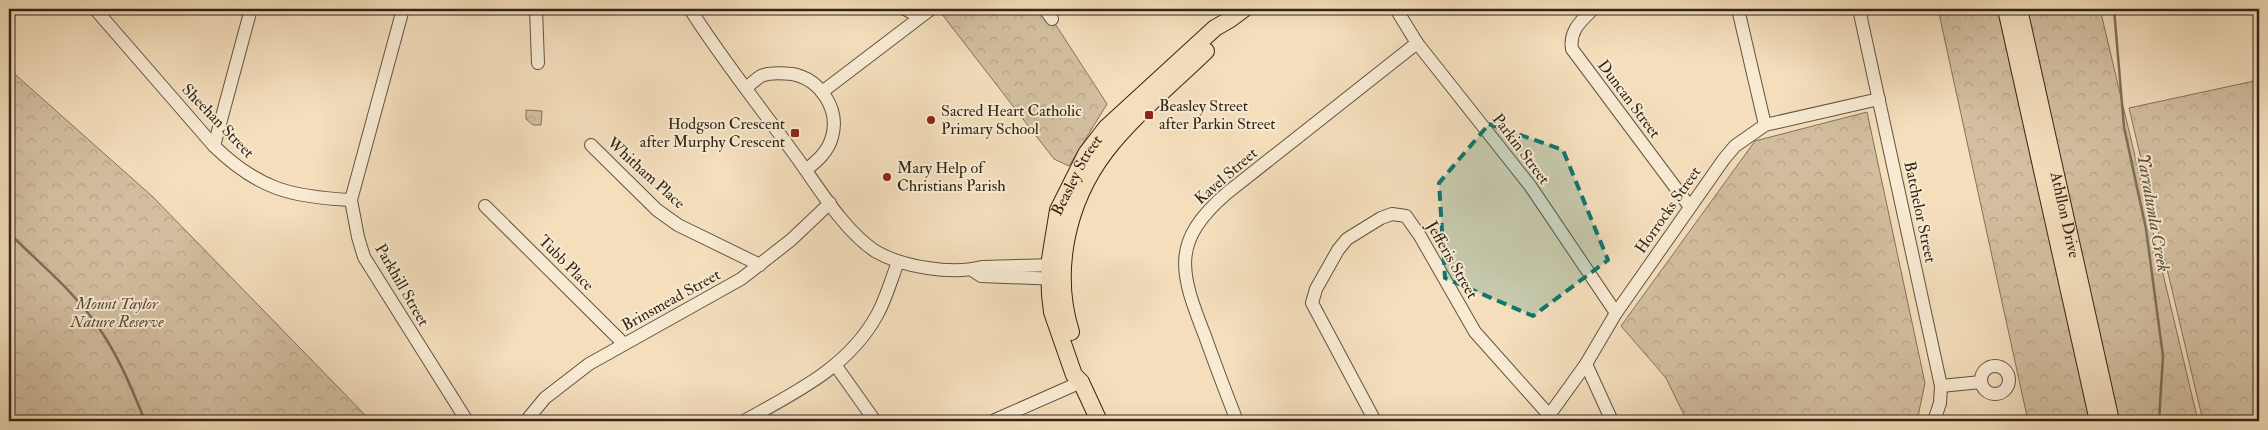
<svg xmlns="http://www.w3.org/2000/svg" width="2268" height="430" font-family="'IM FELL Double Pica',serif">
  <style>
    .forest { fill: url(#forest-crowns); stroke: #82725b }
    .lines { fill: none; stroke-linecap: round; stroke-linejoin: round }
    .stream { stroke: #7f6e58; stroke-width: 2.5 }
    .minor-casing { stroke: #625340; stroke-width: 14 }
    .major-casing { stroke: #322516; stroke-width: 18 }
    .minor { stroke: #f8ead3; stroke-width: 12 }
    .major { stroke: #f4debc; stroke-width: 16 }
    .marked { fill: #0f766e; fill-opacity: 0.2; stroke: #0f766e; stroke-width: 4; stroke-dasharray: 10 6; stroke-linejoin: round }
    .poi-dot { fill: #8f2418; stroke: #f8ead3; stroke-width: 2 }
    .labels { text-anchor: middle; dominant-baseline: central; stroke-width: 4; stroke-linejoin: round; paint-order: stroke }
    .street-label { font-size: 16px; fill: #322516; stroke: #f8ead3 }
    .poi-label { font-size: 16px; fill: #322516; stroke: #f8ead3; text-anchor: start }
    .park-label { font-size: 16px; font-style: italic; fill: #5a4c38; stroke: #f8ead3 }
    .water-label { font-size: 18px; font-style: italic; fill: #5f503c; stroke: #f8ead3 }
  </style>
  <defs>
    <pattern id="forest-crowns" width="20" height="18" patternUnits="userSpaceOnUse" patternTransform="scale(1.25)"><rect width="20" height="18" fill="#d3bfa0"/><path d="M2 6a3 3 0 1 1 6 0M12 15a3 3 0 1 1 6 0" fill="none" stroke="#b6a489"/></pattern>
  </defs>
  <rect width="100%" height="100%" fill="#f4debc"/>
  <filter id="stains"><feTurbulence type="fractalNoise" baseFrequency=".004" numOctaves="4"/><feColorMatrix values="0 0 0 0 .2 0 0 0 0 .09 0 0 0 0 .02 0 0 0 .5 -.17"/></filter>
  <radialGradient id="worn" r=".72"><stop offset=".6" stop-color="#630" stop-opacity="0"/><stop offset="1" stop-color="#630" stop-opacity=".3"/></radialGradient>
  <!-- forest -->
  <g class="forest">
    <path d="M946,9H1044L1052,19L1107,104L1069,166L1054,159L941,13Z"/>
    <path d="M1938,9H2100L2198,421H2028Z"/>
    <path d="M9,69L153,197L371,421H9Z"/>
    <path d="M2259,80V421H2203L2129,108Z"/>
    <path d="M526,110L542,111L541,125H533L526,119Z"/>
    <path d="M1867,112L1925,383L1917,421H1687L1666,378L1621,326L1755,141Z"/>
  </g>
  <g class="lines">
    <!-- stream -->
    <g class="stream">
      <path d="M2114,9L2124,127L2146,229L2163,356L2159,421"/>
      <path d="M9,233C39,263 75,292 99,328C119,357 132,389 145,421"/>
    </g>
    <!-- minor casing -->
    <g class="minor-casing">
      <g id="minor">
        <path d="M95,9L214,146C258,189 291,197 351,200"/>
        <path d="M403,9L351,200L358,237L364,257L467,421"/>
        <path d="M536,9L538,63"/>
        <path d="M690,9C721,58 758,104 792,151C816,183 842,229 875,251C902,267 952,275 982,267L1058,265"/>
        <path d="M905,9L920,17"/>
        <path d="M1045,9L1052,19"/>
        <path d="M1396,9L1417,43L1531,187L1616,313"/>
        <path d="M1593,9C1581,21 1569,31 1572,49L1690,207"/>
        <path d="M1738,9L1765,125"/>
        <path d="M1859,9L1941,386L1940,403L1934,421"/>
        <path d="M746,88C751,84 756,79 761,76C770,72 782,73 792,74C820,79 840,109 832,137C828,152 817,161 806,170"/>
        <path d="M822,92L931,9"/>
        <path d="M591,145L657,210L678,225L760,265"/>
        <path d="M214,146L251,9"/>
        <path d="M485,206L624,344"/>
        <path d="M972,270L981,276L1058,279"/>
        <path d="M1586,364L1612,421"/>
        <path d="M836,366L875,421"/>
        <circle cx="1995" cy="380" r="14"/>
        <path d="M1941,386L1981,382"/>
        <path d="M995,420L1081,382"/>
        <path d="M526,421L545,398L589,364L741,279L791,240L830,203"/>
        <path d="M744,421C794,393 848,368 877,315C886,299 891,280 898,262"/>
        <path d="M1237,421C1226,393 1215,364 1205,336C1180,272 1170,242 1227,193L1417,43"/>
        <path d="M1375,421L1312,303L1316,289L1338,250L1347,239L1381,218L1392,214L1406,216L1420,236L1475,332L1549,415"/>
        <path d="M1545,421L1586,364L1616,313L1724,159L1735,146L1765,125L1879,99"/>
      </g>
    </g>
    <!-- major casing -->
    <g class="major-casing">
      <g id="major">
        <path d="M2006,9L2098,421"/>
        <path id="s1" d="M2019,9L2111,421"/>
        <path d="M1071,332C1052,271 1067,202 1106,151C1132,117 1174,82 1206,51"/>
        <path id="s2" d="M1099,421L1081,382L1074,375L1052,312L1050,295L1049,265L1058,210L1086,154L1106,128L1215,28L1229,20L1244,9"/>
      </g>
    </g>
    <!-- minor -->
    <use href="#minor" class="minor"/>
    <!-- major -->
    <use href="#major" class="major"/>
  </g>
  <!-- marked area -->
  <path class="marked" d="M1489,124L1563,150L1608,260L1533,316L1445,278L1439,183Z"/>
  <!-- markers -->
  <g class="poi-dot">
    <rect x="1144" y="110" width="10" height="10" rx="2.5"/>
    <circle cx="931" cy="120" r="5"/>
    <rect x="790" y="128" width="10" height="10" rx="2.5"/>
    <circle cx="887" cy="177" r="5"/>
  </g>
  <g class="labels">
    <!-- street labels -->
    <g class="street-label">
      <text transform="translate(1629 99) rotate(53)">Duncan Street</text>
      <text transform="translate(218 121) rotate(46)">Sheehan Street</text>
      <text transform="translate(1521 149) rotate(53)">Parkin Street</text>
      <text transform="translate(646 173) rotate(42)">Whitham Place</text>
      <text stroke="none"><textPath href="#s2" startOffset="262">Beasley Street</textPath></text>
      <text transform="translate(1226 176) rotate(-41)">Kavel Street</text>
      <text transform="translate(1668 210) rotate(-55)">Horrocks Street</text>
      <text transform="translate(1920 212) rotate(78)">Batchelor Street</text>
      <text stroke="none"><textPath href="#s1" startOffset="211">Athllon Drive</textPath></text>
      <text transform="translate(1452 260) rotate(60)">Jefferis Street</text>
      <text transform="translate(566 263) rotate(45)">Tubb Place</text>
      <text transform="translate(402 285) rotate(60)">Parkhill Street</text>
      <text transform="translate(671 300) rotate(-29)">Brinsmead Street</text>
    </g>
    <!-- poi labels -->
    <g class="poi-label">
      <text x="1159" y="106">Beasley Street<tspan x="1159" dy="18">after Parkin Street</tspan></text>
      <text x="941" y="111">Sacred Heart Catholic<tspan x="941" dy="18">Primary School</tspan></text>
      <text x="785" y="124" text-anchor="end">Hodgson Crescent<tspan x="785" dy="18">after Murphy Crescent</tspan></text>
      <text x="897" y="168">Mary Help of<tspan x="897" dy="18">Christians Parish</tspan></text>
    </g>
    <!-- park labels -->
    <g class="park-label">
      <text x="117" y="304">Mount Taylor<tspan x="117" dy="18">Nature Reserve</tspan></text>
    </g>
    <!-- water labels -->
    <g class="water-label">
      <text transform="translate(2153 213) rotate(80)">Yarralumla Creek</text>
    </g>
  </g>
  <!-- margin -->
  <rect width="2268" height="430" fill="none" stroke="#f4debc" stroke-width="30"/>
  <rect x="10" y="10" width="2248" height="410" fill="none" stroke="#322516" stroke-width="2.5"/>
  <rect x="15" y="15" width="2238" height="400" fill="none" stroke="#322516"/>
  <rect width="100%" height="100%" filter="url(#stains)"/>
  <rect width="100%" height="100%" fill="url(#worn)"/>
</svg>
